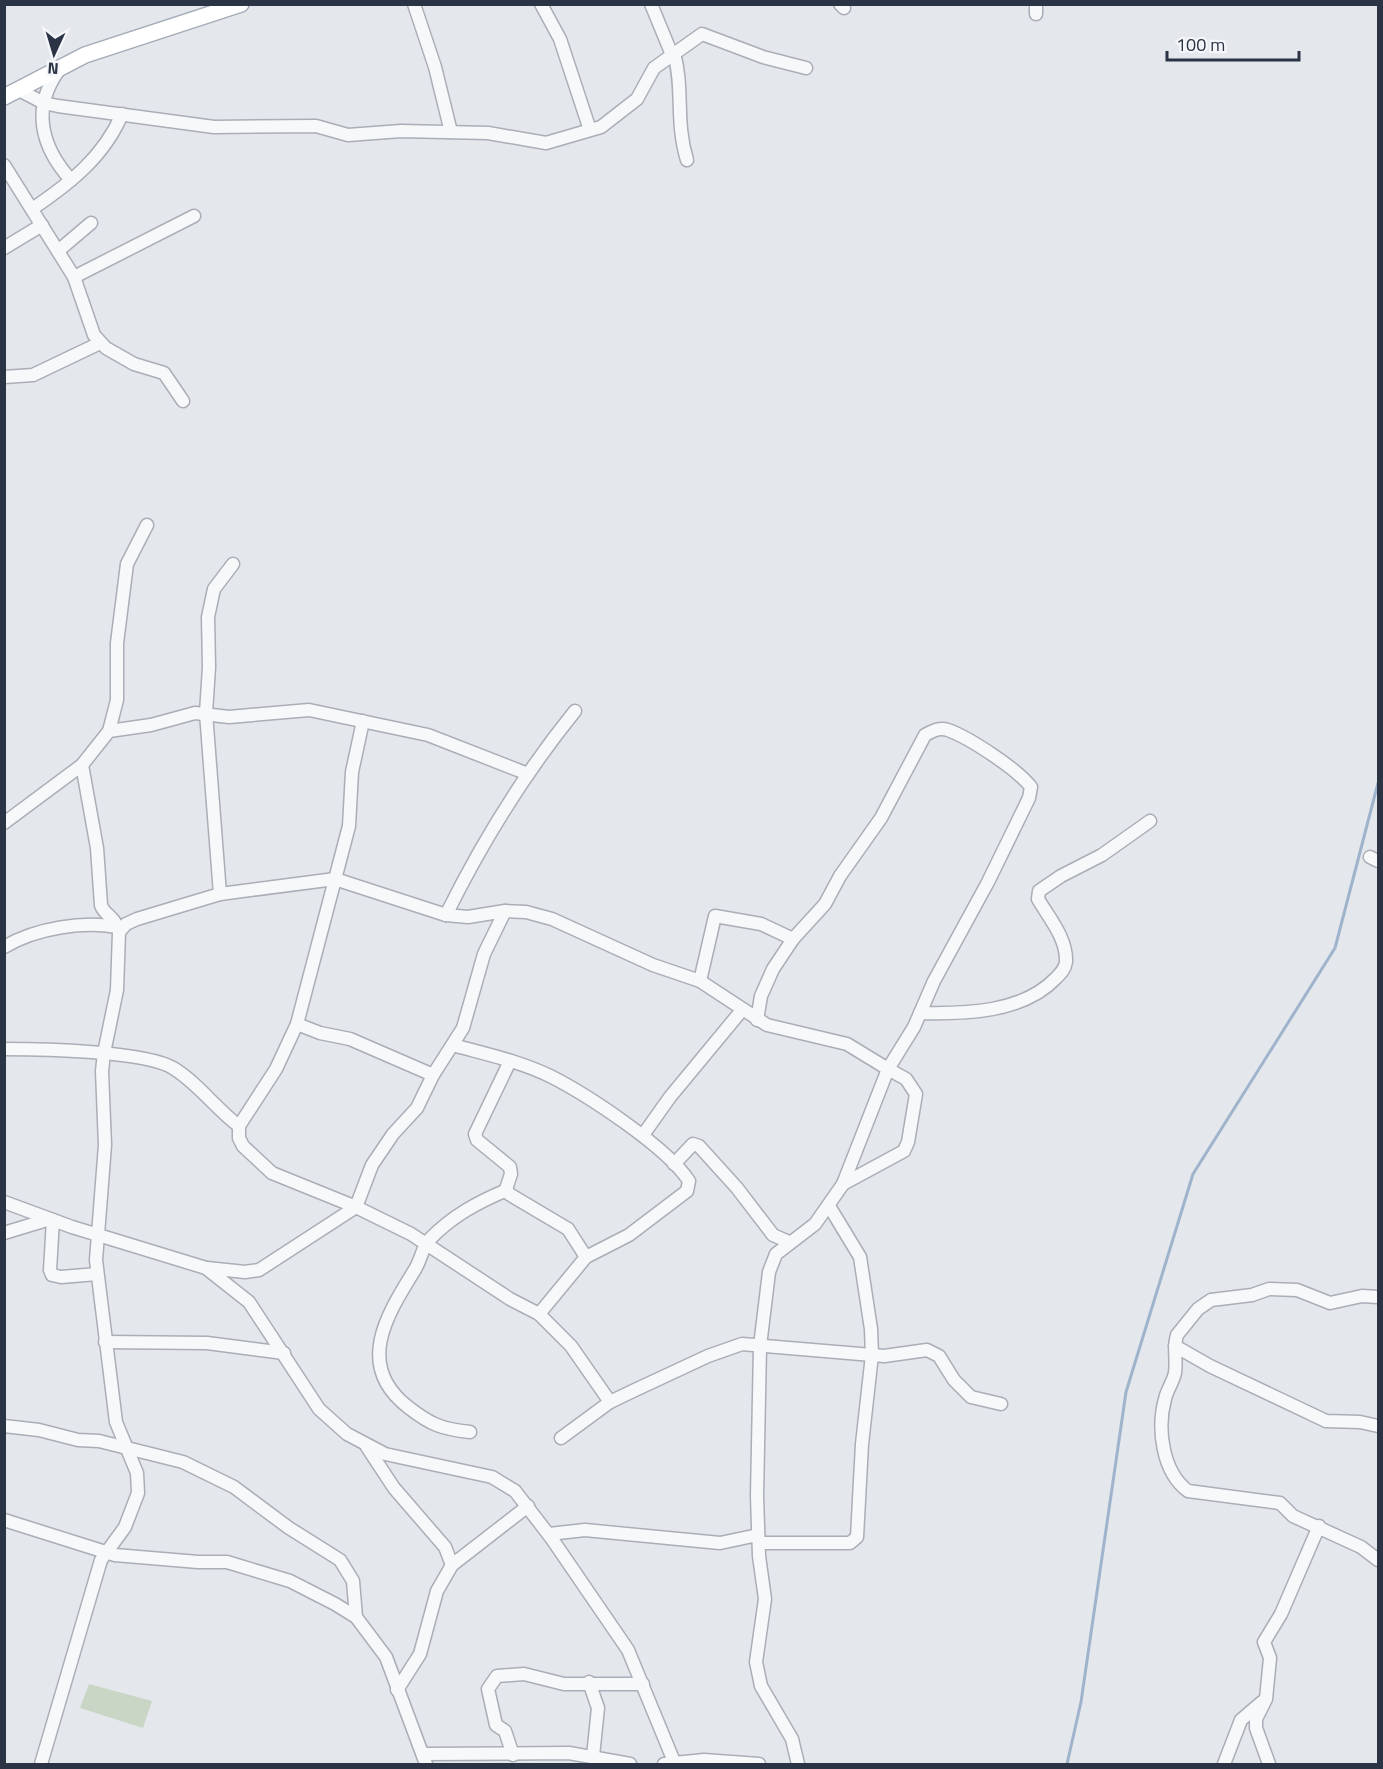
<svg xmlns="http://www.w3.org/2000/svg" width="1383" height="1769" font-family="'Titillium Web',sans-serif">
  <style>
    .green { fill: #c9d6c5 }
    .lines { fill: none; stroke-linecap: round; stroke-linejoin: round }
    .stream { stroke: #9fb4cc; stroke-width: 3 }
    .minor-casing { stroke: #a9aeb7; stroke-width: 15 }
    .major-casing { stroke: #a3abb8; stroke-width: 18 }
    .minor { stroke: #f7f8fa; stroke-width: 12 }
    .major { stroke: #fff; stroke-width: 15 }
  </style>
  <rect width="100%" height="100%" fill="#e4e7ec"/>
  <!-- green -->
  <path class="green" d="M89,1684L152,1701L143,1728L80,1708Z"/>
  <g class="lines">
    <!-- stream -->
    <path class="stream" d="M1067,1764L1081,1702L1126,1392L1193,1174L1335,948L1378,783"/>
    <!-- minor casing -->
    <g class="minor-casing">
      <g id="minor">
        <path d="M414,4L435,67L451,132"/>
        <path d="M541,4L560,39L590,130"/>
        <path d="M651,4L672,55"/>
        <path d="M840,4L844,8"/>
        <path d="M1036,4V14"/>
        <path d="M674,53C684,89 675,121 687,160"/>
        <path d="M59,70C31,108 41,147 71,180"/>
        <path d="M17,89L44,103L58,106L214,127L316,126L348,135L401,131L488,133L546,143L601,127L637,99L654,68L702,34L763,57L806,68"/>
        <path d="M4,165L74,277L94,335L106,348L134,364L164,373L183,401"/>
        <path d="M32,209C69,184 104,157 122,114"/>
        <path d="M4,248L42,225"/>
        <path d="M58,251L91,223"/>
        <path d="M74,277L194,216"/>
        <path d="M4,377L33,375L100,343"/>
        <path d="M363,721L352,772L349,826L297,1024L276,1069L239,1126V1138L243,1146L272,1173L356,1207L411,1234L510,1299L539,1314L571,1346L610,1402"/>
        <path d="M109,731L117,700V643L127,564L147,525"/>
        <path d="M82,765L97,848L101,905C104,915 114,916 117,927"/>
        <path d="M4,823L82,765L109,731L151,725L195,713L229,717L309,710L428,735L528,774"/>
        <path d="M1370,857L1378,861"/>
        <path d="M220,894L206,713L209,667L208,617L214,589L233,564"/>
        <path d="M446,915C482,842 524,774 575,711"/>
        <path d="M4,947C36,928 85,920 121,928"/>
        <path d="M700,981L715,916L761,924L793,939"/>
        <path d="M920,1013C965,1014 1023,1013 1056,978C1061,973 1065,969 1066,962C1067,938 1049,918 1038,899L1039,891L1061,876L1102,855L1150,821"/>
        <path d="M757,1020L761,996L773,969L793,939L825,904L840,876L881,818L925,735C933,731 939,727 948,730C970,738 1017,769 1031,787L1029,798L988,882L934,981L914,1027L888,1069L906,1079L916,1094L908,1142L904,1151L843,1184"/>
        <path d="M297,1024L320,1033L350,1039L433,1075"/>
        <path d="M453,1045C485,1054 519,1061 550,1076C586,1094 667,1147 689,1181L687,1191L629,1235L586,1257L539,1314"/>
        <path d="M4,1049C41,1049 145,1051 173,1068C198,1083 216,1109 239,1126"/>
        <path d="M510,1061L475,1134L477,1140L510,1167L511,1174L506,1189L509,1194L568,1229L586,1257"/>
        <path d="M643,1135L670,1097L742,1010"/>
        <path d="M674,1164L693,1144L699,1146L737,1188L773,1235L789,1242"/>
        <path d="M4,1202L72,1227L206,1268L249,1302L319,1409L347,1434L385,1454L492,1477L515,1491L552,1539L628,1650L675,1764"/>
        <path d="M53,1220L50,1270L52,1275L61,1277L97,1274"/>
        <path d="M4,1233L50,1219"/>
        <path d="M207,1268L245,1272L259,1270L356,1207L372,1165L393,1134L417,1108L433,1075L463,1028L484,954L505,911"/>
        <path d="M1378,1297L1362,1296L1330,1303L1297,1290L1269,1289L1252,1295L1211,1300L1198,1309L1177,1335C1173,1348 1177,1360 1175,1373C1173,1382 1167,1390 1165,1399C1157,1428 1162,1472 1188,1491L1280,1503L1293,1516L1361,1547L1378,1560"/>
        <path d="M105,1342L207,1343L284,1353"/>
        <path d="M1175,1346L1210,1366L1326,1421L1360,1422L1378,1426"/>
        <path d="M4,1426L39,1430L78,1440L99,1441L183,1462L234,1487L289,1528L340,1560L353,1581L356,1617"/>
        <path d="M470,1432C442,1429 431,1425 408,1407C355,1366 386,1316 414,1271C421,1261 422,1247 430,1239C452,1216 478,1202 507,1190"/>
        <path d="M561,1438L610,1402L635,1390L708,1356L742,1344L884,1356L927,1350L939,1356L954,1380L971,1397L1001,1404"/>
        <path d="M367,1447L394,1488L445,1547L452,1565"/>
        <path d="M4,1520L115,1555L198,1562H227L290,1581L335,1604L356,1617L386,1657L426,1764"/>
        <path d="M549,1534L585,1530L720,1543L758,1535"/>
        <path d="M759,1543H850L857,1537L862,1444L872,1355L871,1329L860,1257L829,1206"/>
        <path d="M589,1682L598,1708L593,1756"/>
        <path d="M397,1690L420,1654L437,1591L452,1565L528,1506"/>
        <path d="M423,1754L569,1753L630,1764"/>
        <path d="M513,1755L505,1731L496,1725L488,1689L497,1676L524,1674L564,1684H643"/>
        <path d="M41,1764L101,1560L125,1527L138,1493L137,1473L116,1422L96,1260L105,1145L102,1071L104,1053L117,990L119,932L126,924L137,919L220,894L335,879L446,915L468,917L505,911L526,912L552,919L653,965L700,981L767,1025L847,1044L888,1069L843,1184L815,1224L776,1254L769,1272L760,1346L757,1496L759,1556L765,1599L756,1662L761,1686L792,1739L798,1764"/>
        <path d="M664,1764L704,1760L759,1764"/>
        <path d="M1224,1764L1241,1720L1262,1702"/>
        <path d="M1269,1764L1256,1728V1719L1266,1699L1270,1658L1264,1642L1281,1614L1319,1526"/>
      </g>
    </g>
    <!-- major casing -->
    <g class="major-casing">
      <path id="major" d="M4,97L85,55L241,4"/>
    </g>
    <!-- minor -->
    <use href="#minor" class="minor"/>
    <!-- major -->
    <use href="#major" class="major"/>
  </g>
  <!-- border -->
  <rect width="1383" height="1769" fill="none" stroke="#2b3445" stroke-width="12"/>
  <!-- north arrow -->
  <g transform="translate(54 54) rotate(184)" stroke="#f4f6f9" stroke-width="4.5" paint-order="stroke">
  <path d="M0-4.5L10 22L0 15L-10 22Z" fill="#2b3445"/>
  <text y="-9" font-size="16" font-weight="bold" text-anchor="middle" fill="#2b3445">N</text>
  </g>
  <!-- scale -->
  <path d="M1167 51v9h132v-9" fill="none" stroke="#2b3445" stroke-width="3"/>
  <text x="1176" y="51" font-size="18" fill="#2b3445" stroke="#f4f6f9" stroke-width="4.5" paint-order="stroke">100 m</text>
</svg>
